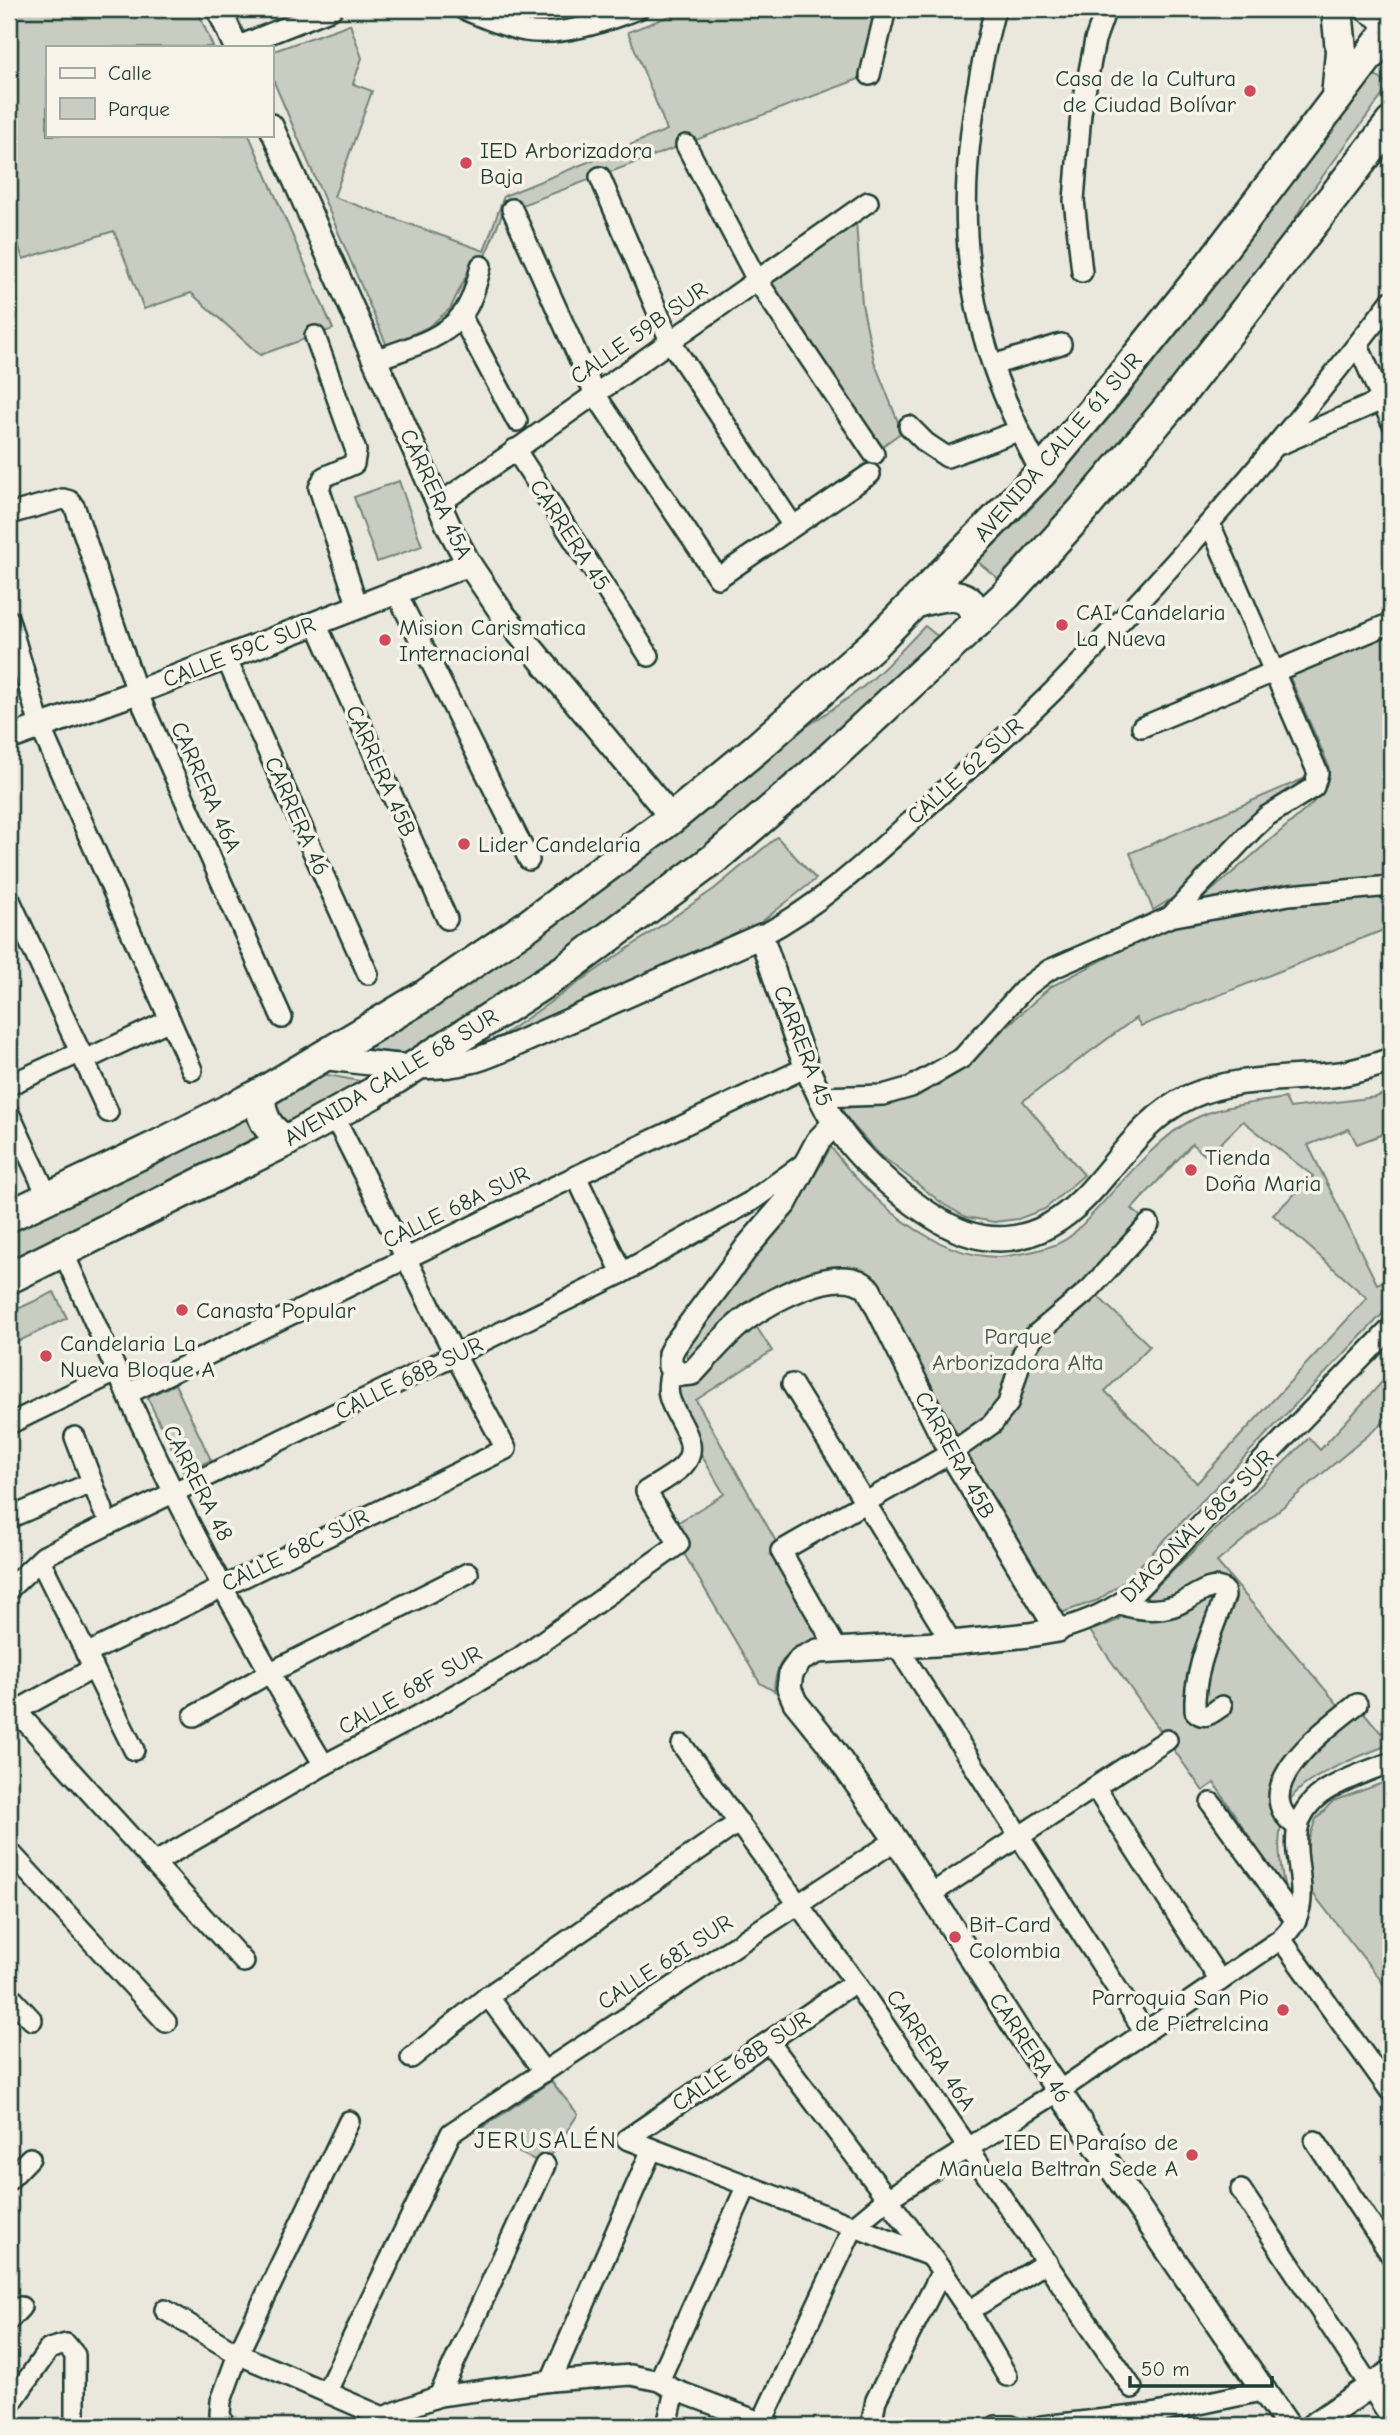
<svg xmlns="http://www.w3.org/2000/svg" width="1400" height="2435" font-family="'Comic Neue',sans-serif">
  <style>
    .green { fill: #c8ccc1; stroke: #74847a; stroke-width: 2; fill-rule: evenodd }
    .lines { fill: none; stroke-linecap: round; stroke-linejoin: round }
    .minor-casing { stroke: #1f3d34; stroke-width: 24 }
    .tertiary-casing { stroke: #1f3d34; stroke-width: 28 }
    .primary-casing { stroke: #1f3d34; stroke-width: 35 }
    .minor { stroke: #f7f3e8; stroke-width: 19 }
    .tertiary { stroke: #f7f3e8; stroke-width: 23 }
    .primary { stroke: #f7f3e8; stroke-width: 30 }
    .poi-dot { fill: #d1495b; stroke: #f7f3e8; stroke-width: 2.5 }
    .labels { text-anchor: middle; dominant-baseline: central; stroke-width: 7; stroke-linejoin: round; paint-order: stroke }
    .poi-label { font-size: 23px; fill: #1f3d34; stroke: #f7f3e8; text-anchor: start }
    .street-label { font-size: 23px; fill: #1f3d34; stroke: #f7f3e8 }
    .park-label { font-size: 23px; fill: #415a50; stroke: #f7f3e8 }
    .neighbourhood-label { font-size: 24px; letter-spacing: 2px; fill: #1f3d34; stroke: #f7f3e8 }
  </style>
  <rect width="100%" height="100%" fill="#eae8dd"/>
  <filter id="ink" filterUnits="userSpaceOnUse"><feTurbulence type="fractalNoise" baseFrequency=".0143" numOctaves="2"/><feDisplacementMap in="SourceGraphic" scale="14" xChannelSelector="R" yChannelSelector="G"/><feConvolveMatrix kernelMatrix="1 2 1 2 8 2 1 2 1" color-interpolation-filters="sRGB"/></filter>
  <g filter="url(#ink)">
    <!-- green -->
    <g class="green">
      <path d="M9,9H197L213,47H47V135H249L333,329L260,355L191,293L144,309L114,231L23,259L9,217Z"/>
      <path d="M688,9H876L859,79L503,212L481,266L472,264L450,309L428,327L387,346L271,75V52L350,24L362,58L353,84L372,91L334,197L484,251L504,196L667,130L628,32Z"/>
      <path d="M1374,75L1390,85L1308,196L1277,251L1136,431L1001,581L977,561L1033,506L1112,414Z"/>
      <path d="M856,221L862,304L874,361L902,432L867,457L756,294Z"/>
      <path d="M399,481L422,546L377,562L354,497Z"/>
      <path d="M925,626L941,639L872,704L705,848L554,959L412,1054L366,1050C515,958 652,854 786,742C811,722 839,706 864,686C886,668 905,646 925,626Z"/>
      <path d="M1391,629V927L1141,1026L1136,1018L1023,1101L1084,1175L1045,1209L1018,1219L994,1222L966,1217L943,1204L879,1154L838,1109L900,1101L935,1087L970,1065L993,1039L1050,987L1173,924L1312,804C1324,789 1331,784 1328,764L1287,671Z"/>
      <path d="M1310,776V782L1178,895L1153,910L1130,853Z"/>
      <path d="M777,837L816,879L760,923L494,1041L714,889Z"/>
      <path d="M322,1074L365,1082L307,1114L9,1263V1233L240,1121Z"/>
      <path d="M1391,1091V1131L1357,1144L1349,1129L1308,1145L1377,1284L1391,1278V1305L1125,1581L1098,1600L1061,1613L986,1487L899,1326L866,1277L856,1269L842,1266L828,1267L758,1300L693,1360L687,1358V1346L748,1264L795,1209L831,1147C868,1198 931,1256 998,1257C1007,1257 1016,1254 1025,1253C1041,1250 1061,1245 1073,1234C1109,1200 1150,1142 1192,1120C1220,1105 1254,1103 1285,1098L1290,1108L1376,1097ZM1243,1121L1313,1176L1273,1215L1367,1298L1197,1483L1105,1391L1150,1346L1090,1289L1149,1224L1132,1209L1192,1144L1207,1157Z"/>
      <path d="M54,1292L67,1318L9,1346V1313Z"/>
      <path d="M754,1323L772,1351L696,1400L830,1637C796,1645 776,1652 774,1691L760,1683L669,1528L724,1494C710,1468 673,1415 679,1387L697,1380L712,1370Z"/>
      <path d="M1391,1372V1416L1217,1562L1345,1713L1357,1704L1381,1733L1391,1725V1744C1365,1754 1301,1777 1289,1802C1274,1830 1279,1863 1286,1893L1214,1783L1203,1791L1090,1631L1116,1621L1148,1595L1309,1438L1320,1450Z"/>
      <path d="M175,1384L211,1460L184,1473L147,1397Z"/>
      <path d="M1391,1780V1993L1311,1891L1307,1860L1308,1841L1316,1819L1333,1801Z"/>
      <path d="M551,2081L578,2114L545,2165L476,2132Z"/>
    </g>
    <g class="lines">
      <!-- minor casing -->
      <g class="minor-casing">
        <g id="minor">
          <path d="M463,9C483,17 504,27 525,31C562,37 604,22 638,9"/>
          <path d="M995,9C968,113 953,224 982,331C995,380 1017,428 1041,473"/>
          <path d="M236,47L332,9"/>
          <path d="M870,75L886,9"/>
          <path d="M686,145L757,280L874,454"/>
          <path d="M600,177L670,341L793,526"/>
          <path d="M512,209L595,394L718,578L870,474"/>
          <path d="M1082,272L1074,200L1081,113L1095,40L1106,9"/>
          <path d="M461,316L517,421"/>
          <path d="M315,336L356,451L354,464L324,477L319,488L358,607"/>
          <path d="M1358,345L1391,421"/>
          <path d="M375,360C403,349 441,341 461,316C472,303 477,282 481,266"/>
          <path d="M993,365L1061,344"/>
          <path d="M909,426L926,443L947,457L1018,431"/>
          <path d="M1281,444L1391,396"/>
          <path d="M515,449L649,656"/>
          <path d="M439,504L868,202"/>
          <path d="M9,514L63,499L70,501L75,508L137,692L282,1018"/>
          <path d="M396,592L529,860"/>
          <path d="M9,620L40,726L192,1070"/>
          <path d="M316,623L447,919"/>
          <path d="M226,658L368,974"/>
          <path d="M1142,727L1391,623"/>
          <path d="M9,898L108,1112"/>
          <path d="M1170,917L1253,829L1267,816L1314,787L1318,773L1210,524"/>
          <path d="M761,936C830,900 885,844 943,792C985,754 1028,718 1067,677C1183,559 1290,433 1391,301"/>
          <path d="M85,1060L170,1020"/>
          <path d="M9,1085L81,1052"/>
          <path d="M820,1097L883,1095L911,1087L962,1058L1025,988L1049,970L1170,917L1289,895L1391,886"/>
          <path d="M9,1113L48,1197"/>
          <path d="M576,1176L622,1273"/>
          <path d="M63,1252C100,1333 135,1415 175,1495C221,1587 271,1677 324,1765"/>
          <path d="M792,1384L952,1643"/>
          <path d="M127,1394L576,1176L807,1067"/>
          <path d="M9,1424L116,1372"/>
          <path d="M75,1437L103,1510"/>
          <path d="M9,1518L91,1483"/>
          <path d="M40,1560L134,1750"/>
          <path d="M9,1589L44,1556L622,1273L750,1202L806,1162"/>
          <path d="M1120,1604C1138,1610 1155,1612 1174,1606C1190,1601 1210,1580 1224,1590L1225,1596C1212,1632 1193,1672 1195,1711C1205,1721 1213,1712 1222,1706"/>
          <path d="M1058,1630C1087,1621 1113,1611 1136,1591L1391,1328"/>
          <path d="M897,1646L1145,2032"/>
          <path d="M837,1649L781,1551L951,1453L992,1424L1008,1404L1023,1353L1034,1336L1090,1289L1149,1224"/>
          <path d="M86,1654L506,1449L455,1355L334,1116"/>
          <path d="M9,1703L244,1962"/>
          <path d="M16,1711L92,1669"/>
          <path d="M194,1716L269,1673L468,1573"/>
          <path d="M682,1745L855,1982L1132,2388"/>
          <path d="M1095,1787L1220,1981"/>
          <path d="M1211,1803L1296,1921"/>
          <path d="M1298,1827C1241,1790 1328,1727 1357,1704"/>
          <path d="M9,1851L166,2022"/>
          <path d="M154,1863L324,1765L418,1716L519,1658L679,1544L646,1491C657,1484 673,1476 683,1466C704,1444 674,1419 669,1396C667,1386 669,1377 672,1368"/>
          <path d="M931,1894L1167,1740"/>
          <path d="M1281,1939L1391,2092"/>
          <path d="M9,1995L32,2020"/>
          <path d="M488,1996L544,2072"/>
          <path d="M769,2042L942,2271L969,2311L1007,2376"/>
          <path d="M411,2058L488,1996L739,1822"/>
          <path d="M627,2139L930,2256"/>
          <path d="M627,2139L855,1982"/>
          <path d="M1315,2141L1391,2255"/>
          <path d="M9,2180L30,2158"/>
          <path d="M1241,2190L1391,2418"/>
          <path d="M165,2310L238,2354L383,2417"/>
          <path d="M969,2311L1047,2262"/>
          <path d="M9,2320L21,2307"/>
          <path d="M551,2381L652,2149"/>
          <path d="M659,2381L747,2185"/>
          <path d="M327,2391L451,2133L896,1840"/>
          <path d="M439,2396L545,2165"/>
          <path d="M9,2406L49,2349L66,2344L75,2355V2426"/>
          <path d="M224,2426L220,2414L221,2401L238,2354L349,2121"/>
          <path d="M370,2426L383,2417L439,2396L551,2381L631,2375L659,2381L675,2390L771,2426"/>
          <path d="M667,2426L675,2390"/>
          <path d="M760,2426L854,2226L887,2199L1059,2091L1281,1939C1332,1893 1263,1837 1322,1793C1343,1779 1369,1771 1391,1762"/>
          <path d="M871,2426L876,2400L942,2271"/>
          <path d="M996,2426H1012"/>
          <path d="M1042,2426L1152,2414L1266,2390"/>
        </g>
      </g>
      <!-- tertiary casing -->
      <g class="tertiary-casing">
        <g id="tertiary">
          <path d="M219,9L236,47"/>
          <path d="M1366,9L1391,25"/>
          <path d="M271,126L449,527L469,564L502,613L672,818"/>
          <path d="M9,738L137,692L469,564"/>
          <path d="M320,1057C369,1062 423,1074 471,1061C485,1058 498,1051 512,1046L761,936C782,993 798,1057 827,1110C843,1140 867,1164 892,1186C938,1225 989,1259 1050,1225C1104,1195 1128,1125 1189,1097C1236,1076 1290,1080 1340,1074C1358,1071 1374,1066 1391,1060"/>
          <path d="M834,1124L818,1141L785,1203L748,1246L674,1346L670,1354V1366L681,1374L692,1373C707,1357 721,1340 737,1326C761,1304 844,1258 869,1290L951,1453L1058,1630L1029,1635L952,1643L818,1651L801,1659L791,1673L789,1688L795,1702L826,1740L896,1840L1023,2039L1288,2426"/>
          <path d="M1312,2426L1391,2372"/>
        </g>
      </g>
      <!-- primary casing -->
      <g class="primary-casing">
        <g id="primary">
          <path d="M1337,9L1341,51L1337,98"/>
          <path d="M916,602C939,595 976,586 976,623"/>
          <path d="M260,1094C260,1116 266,1129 286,1141"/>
          <path d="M9,1216L157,1146L260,1094L427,994L527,926L672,818L757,748L874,644L1041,473L1117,382L1206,270L1391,27"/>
          <path d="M9,1278L286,1141L373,1093L566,969L714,859L815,772L1006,595L1083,510L1178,397L1391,123"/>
        </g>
      </g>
      <!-- minor -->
      <use href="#minor" class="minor"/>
      <!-- tertiary -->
      <use href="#tertiary" class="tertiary"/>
      <!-- primary -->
      <use href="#primary" class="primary"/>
    </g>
  </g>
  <!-- markers -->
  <g class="poi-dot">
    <circle cx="1250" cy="91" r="7"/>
    <circle cx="466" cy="163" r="7"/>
    <circle cx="1062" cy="625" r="7"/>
    <circle cx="385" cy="640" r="7"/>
    <circle cx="464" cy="844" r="7"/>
    <circle cx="1191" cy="1170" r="7"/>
    <circle cx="182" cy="1310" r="7"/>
    <circle cx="46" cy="1356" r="7"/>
    <circle cx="955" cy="1937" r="7"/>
    <circle cx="1283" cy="2010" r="7"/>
    <circle cx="1192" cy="2155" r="7"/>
  </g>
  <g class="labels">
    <!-- poi labels -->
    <g class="poi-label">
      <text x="1236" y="78" text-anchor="end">Casa de la Cultura<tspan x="1236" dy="26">de Ciudad Bolívar</tspan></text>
      <text x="480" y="150">IED Arborizadora<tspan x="480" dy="26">Baja</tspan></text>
      <text x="1076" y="612">CAI Candelaria<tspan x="1076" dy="26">La Nueva</tspan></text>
      <text x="399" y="627">Mision Carismatica<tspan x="399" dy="26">Internacional</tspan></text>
      <text x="478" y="844">Lider Candelaria</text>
      <text x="1205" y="1157">Tienda<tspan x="1205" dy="26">Doña Maria</tspan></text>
      <text x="196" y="1310">Canasta Popular</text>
      <text x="60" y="1343">Candelaria La<tspan x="60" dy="26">Nueva Bloque A</tspan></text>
      <text x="969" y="1924">Bit-Card<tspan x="969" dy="26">Colombia</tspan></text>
      <text x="1269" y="1997" text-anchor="end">Parroquia San Pio<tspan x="1269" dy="26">de Pietrelcina</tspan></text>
      <text x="1178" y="2142" text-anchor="end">IED El Paraíso de<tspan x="1178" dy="26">Manuela Beltran Sede A</tspan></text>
    </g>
    <!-- street labels -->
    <g class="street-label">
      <text transform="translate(639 333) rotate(-35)">CALLE 59B SUR</text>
      <text transform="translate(1058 447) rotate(-49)">AVENIDA CALLE 61 SUR</text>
      <text transform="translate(436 494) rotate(65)">CARRERA 45A</text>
      <text transform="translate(570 535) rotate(57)">CARRERA 45</text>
      <text transform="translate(239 652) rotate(-21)">CALLE 59C SUR</text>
      <text transform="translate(381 771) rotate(66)">CARRERA 45B</text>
      <text transform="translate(965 771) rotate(-42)">CALLE 62 SUR</text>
      <text transform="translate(206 787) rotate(66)">CARRERA 46A</text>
      <text transform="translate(297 816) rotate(66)">CARRERA 46</text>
      <text transform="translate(803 1046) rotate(69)">CARRERA 45</text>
      <text transform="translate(391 1077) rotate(-31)">AVENIDA CALLE 68 SUR</text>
      <text transform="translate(456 1207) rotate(-26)">CALLE 68A SUR</text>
      <text transform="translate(409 1378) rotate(-26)">CALLE 68B SUR</text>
      <text transform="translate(955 1455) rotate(61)">CARRERA 45B</text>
      <text transform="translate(198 1483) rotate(63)">CARRERA 48</text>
      <text transform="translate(1197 1526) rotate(-45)">DIAGONAL 68G SUR</text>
      <text transform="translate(295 1550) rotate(-26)">CALLE 68C SUR</text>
      <text transform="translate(410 1690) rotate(-29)">CALLE 68F SUR</text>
      <text transform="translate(665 1962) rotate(-33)">CALLE 68I SUR</text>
      <text transform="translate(1030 2048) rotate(56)">CARRERA 46</text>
      <text transform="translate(931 2050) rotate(56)">CARRERA 46A</text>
      <text transform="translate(741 2061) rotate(-34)">CALLE 68B SUR</text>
    </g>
    <!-- park labels -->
    <g class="park-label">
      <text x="1018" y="1336">Parque<tspan x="1018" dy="26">Arborizadora Alta</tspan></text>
    </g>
    <!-- neighbourhood labels -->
    <g class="neighbourhood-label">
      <text x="546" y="2140">JERUSALÉN</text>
    </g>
  </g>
  <!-- margin -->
  <rect width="1400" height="2435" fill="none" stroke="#f7f3e8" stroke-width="35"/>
  <rect x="18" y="18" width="1365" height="2400" fill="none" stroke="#1f3d34" stroke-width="2.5" filter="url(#ink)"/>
  <!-- legend -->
  <rect x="46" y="46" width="228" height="91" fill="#f7f3e8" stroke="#a1aaa0" stroke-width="2"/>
  <rect x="60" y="68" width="35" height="10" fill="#f7f3e8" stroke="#a1aaa0" stroke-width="2"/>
  <text x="108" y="80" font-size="21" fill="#1f3d34">Calle</text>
  <rect x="60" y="98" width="35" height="21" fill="#c8ccc1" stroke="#a1aaa0" stroke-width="2"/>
  <text x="108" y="116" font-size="21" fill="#1f3d34">Parque</text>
  <!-- scale -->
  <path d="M1130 2376v10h142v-10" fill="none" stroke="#1f3d34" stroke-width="3.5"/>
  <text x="1141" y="2376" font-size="21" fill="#1f3d34" stroke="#f7f3e8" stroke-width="5" paint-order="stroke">50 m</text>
</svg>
